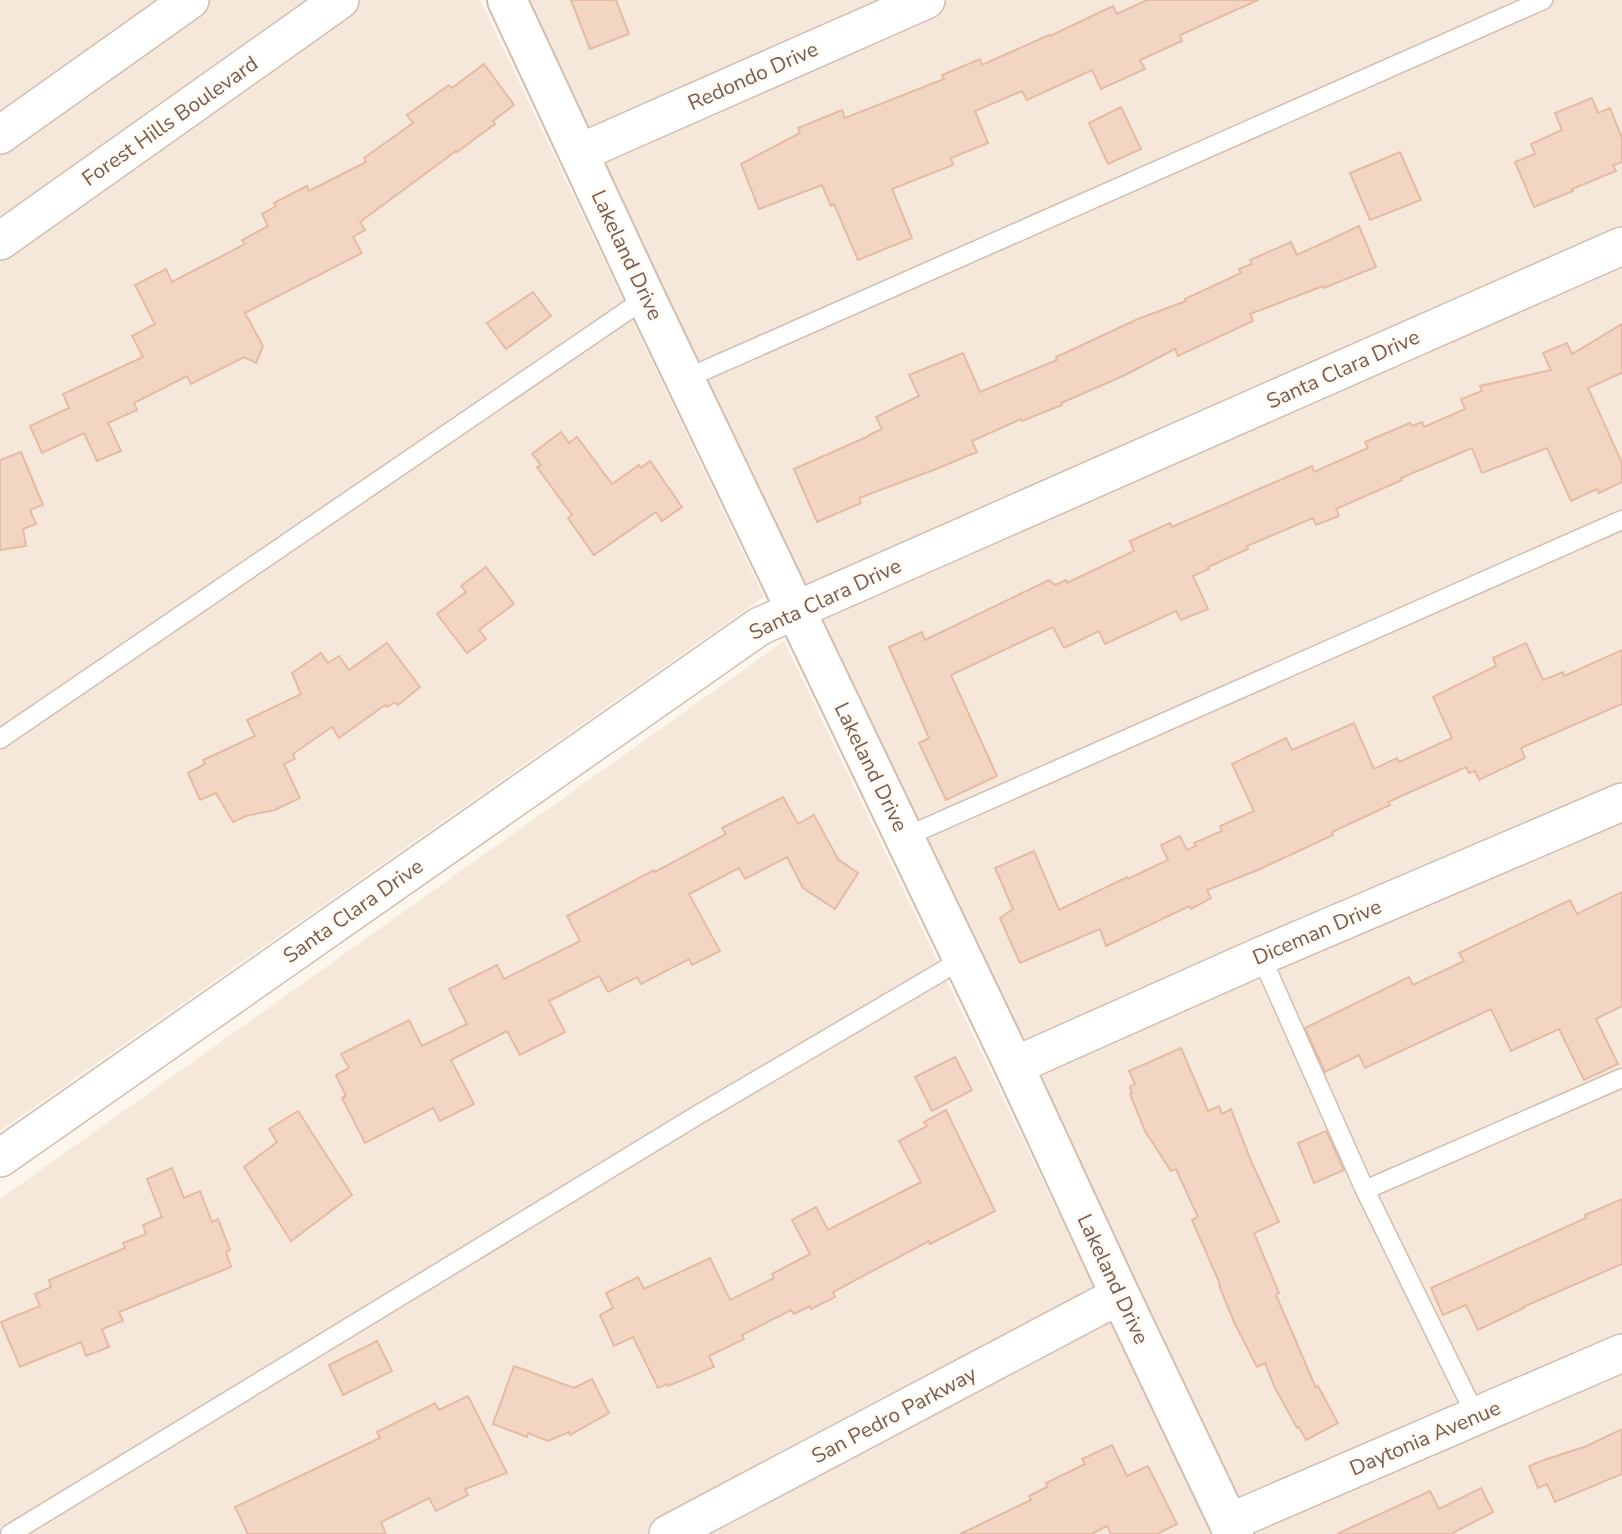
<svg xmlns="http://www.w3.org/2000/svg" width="1622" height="1534" font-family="'Nunito Sans',sans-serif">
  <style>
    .residential { fill: #f5e8da }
    .building { fill: #f3d5c3; stroke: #e6bba3; stroke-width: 2 }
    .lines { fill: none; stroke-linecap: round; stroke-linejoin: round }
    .service-casing { stroke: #d1beb0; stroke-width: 21 }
    .minor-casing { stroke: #d1beb0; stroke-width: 40 }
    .tertiary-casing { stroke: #d1beb0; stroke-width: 42 }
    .service { stroke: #fff; stroke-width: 18 }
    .minor { stroke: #fff; stroke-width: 37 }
    .tertiary { stroke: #fff; stroke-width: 38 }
    .labels { text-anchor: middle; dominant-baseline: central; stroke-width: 5; stroke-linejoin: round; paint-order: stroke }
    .street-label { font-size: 21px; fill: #7a5c4d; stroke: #fffaf3 }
  </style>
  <rect width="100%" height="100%" fill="#fdf6ec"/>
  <!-- residential -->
  <g class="residential">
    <path d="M0,0H480L764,597L0,1131Z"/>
    <path d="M528,0H1622V1534H1249Z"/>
    <path d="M784,641L1212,1534H0V1199Z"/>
  </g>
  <!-- building -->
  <g class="building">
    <path d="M571,0H616L629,34L590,49Z"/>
    <path d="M1147,0H1258L1180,35L1182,41L1140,60L1145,69L1101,89L1092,70L1027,100L1022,91L975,111L988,143L951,158L953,165L892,189L912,238L858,260L834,204L831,206L822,185L759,209L741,164L800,133L798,128L842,110L845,118L944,79L942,75L980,59L982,65L1049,35L1050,36L1113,6L1117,14Z"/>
    <path d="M484,64L514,105L493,121L495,124L457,152L456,151L360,222L365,230L353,237L362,253L245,313L263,346L256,363L244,357L191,384L187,376L134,403L137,410L108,423L121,451L97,461L84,433L42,453L30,426L69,408L63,394L143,357L132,336L155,324L135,285L166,269L172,282L245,244L242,240L268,226L262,214L276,206L274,203L307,186L309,191L366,162L364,158L413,123L407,115L449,85L452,88Z"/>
    <path d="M1592,98L1598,113L1610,108L1622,138V162L1613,165L1616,171L1572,189L1573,191L1534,207L1515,162L1535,154L1531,144L1562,130L1555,113Z"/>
    <path d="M1121,107L1141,149L1108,164L1089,123Z"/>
    <path d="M1400,152L1421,200L1370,220L1350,173Z"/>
    <path d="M1359,226L1376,267L1324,288L1323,286L1250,314L1253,321L1178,356L1175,349L1123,376L1061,403L1062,405L1022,421L1021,419L972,441L977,452L936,469L859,498L861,503L817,522L794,469L869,436V435L882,429L876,417L919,396L909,375L963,353L980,392L1057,360L1056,357L1138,319L1186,301L1185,299L1241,273L1239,269L1252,264L1250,260L1291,242L1297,255Z"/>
    <path d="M533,292L551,316L506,349L487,323Z"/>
    <path d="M1622,324V373L1588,388L1622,463V482L1599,493L1597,489L1571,501L1547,448L1482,473L1472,448L1401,478L1402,480L1336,509L1339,516L1316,525L1313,518L1247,546L1248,549L1208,567L1209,569L1193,576L1208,609L1181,620L1176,611L1105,644L1099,631L1064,648L1053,627L951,675L997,776L946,800L919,743L929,738L889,647L922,632L925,640L1049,580L1055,585L1066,580L1067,583L1134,551L1130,541L1170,523L1172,527L1312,466L1314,472L1368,448L1365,442L1410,423L1412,426L1422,422L1424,427L1465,409L1461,399L1482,391L1480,386L1551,370L1543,353L1567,343L1572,354Z"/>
    <path d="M561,432L569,443L577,437L612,484L639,465L641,468L650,461L682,507L662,521L656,512L594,555L568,518L572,515L537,467L541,465L532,454Z"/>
    <path d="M21,452L43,505L30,510L36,524L23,529L26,546L0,550V460Z"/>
    <path d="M486,567L514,604L479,630L486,639L467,653L437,614L466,592L461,586Z"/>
    <path d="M387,643L420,687L398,705L395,702L387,707L385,705L339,738L332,727L293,754L295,759L284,764L300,798L275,810L246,816L233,822L216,793L200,800L188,773L205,764L203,760L255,736L247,720L301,694L292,673L321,653L328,663L339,656L349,670Z"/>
    <path d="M1526,643L1543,680L1563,672L1564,676L1622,650V704L1521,748L1525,758L1479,780L1475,771L1469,773L1466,767L1388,802L1390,805L1332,832L1333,835L1258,870L1207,890L1211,898L1191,909L1189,906L1106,946L1100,929L1020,963L1000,918L1013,909L995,868L1034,851L1059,910L1127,877L1128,879L1168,860L1161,845L1180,836L1187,850L1196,846L1194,843L1222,831L1220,826L1254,811L1232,764L1286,738L1292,750L1354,723L1374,769L1397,758L1399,762L1452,738L1433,697L1496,666L1493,658Z"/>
    <path d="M783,797L798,824L814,815L838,859L858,873L835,909L803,888L787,857L745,879L739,868L689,894L720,951L692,965L689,959L641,984L637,977L608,992L599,976L549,1001L565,1032L520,1055L507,1031L451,1060L474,1104L440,1121L433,1108L365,1143L342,1098L346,1096L336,1075L349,1068L341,1054L409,1020L422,1046L467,1024L449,989L497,965L504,979L580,941L567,916L654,870L655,872L726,834L722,828Z"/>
    <path d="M1622,892V1006L1596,1019L1618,1064L1584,1080L1559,1029L1511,1051L1491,1009L1365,1068L1359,1055L1325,1072L1305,1028L1409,977L1413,985L1464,961L1459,953L1570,900L1577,914Z"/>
    <path d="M1181,1048L1208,1111L1219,1106L1222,1114L1231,1109L1251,1161L1279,1222L1254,1233L1279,1293L1276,1295L1316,1388L1318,1386L1338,1423L1306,1440L1299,1427L1297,1428L1274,1386L1265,1363L1257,1367L1234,1322L1219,1285L1220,1284L1192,1220L1198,1217L1176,1169L1171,1171L1145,1131L1130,1094L1132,1093L1130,1087L1135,1084L1129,1071Z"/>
    <path d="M955,1057L972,1090L932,1111L915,1077Z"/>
    <path d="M946,1110L995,1211L930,1244L929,1241L833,1292L835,1297L811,1309L810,1306L794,1314L791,1310L742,1335L744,1339L709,1356L714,1367L668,1386L667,1384L658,1388L633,1337L614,1346L600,1315L613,1308L606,1293L638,1277L644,1289L710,1258L730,1300L774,1278L772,1274L810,1254L792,1220L816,1207L828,1230L921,1182L899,1141L927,1126L924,1122Z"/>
    <path d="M298,1111L352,1195L291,1241L244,1167L277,1142L269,1129Z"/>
    <path d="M1326,1131L1344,1170L1314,1183L1298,1143Z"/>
    <path d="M172,1168L184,1198L200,1191L212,1222L218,1219L230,1250L226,1252L231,1267L119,1312L123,1321L102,1329L109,1347L86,1356L81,1342L20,1367L1,1322L40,1306L35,1294L51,1287L49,1280L125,1248L123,1243L146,1234L143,1225L162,1217L147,1179Z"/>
    <path d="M1622,1199V1264L1523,1307L1524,1308L1478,1330L1466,1305L1443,1315L1431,1288L1586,1218L1585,1215Z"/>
    <path d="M377,1341L392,1371L343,1395L329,1365Z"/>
    <path d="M514,1366L574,1388L592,1379L609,1413L570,1435L569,1432L548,1441L528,1433L527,1437L493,1424Z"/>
    <path d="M468,1396L507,1473L465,1489L468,1495L436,1511L429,1498L381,1522L386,1534H248L235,1507L380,1438L377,1432L435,1403L439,1410Z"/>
    <path d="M1622,1429V1474L1555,1502L1547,1484L1538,1488L1529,1466L1544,1460L1587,1446Z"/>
    <path d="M1112,1445L1127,1476L1148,1466L1177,1524L1157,1534H1111L1107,1526L1091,1534H960L1031,1500L1029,1496L1047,1487L1046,1483L1085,1464L1082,1459Z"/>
    <path d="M1481,1488L1493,1512L1451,1534H1337L1430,1491L1439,1509Z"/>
  </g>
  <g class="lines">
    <!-- service casing -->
    <g class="service-casing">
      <g id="service">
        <path d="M685,379L1543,0"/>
        <path d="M0,739L646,298"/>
        <path d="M905,837L1622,520"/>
        <path d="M1261,956L1365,1190L1476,1416"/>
        <path d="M1365,1190L1622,1078"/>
        <path d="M10,1534L696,1116L963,959"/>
      </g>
    </g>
    <!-- minor casing -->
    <g class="minor-casing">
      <g id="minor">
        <path d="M0,135L190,0"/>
        <path d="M579,153L926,0"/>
        <path d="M0,241L340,0"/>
        <path d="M1014,1066L1261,956L1622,802"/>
        <path d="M0,1158L760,626L1622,246"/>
        <path d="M1228,1523L1622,1353"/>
        <path d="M668,1534L1120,1295"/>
      </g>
    </g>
    <!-- tertiary casing -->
    <g class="tertiary-casing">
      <path id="tertiary" d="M507,0L646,298L1014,1066L1120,1295L1234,1534"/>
    </g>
    <!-- service -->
    <use href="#service" class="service"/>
    <!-- minor -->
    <use href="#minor" class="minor"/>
    <!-- tertiary -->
    <use href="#tertiary" class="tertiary"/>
  </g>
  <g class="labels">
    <!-- street labels -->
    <g class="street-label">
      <text transform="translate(753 76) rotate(-24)">Redondo Drive</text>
      <text transform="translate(170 121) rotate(-35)">Forest Hills Boulevard</text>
      <text transform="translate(627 255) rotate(65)">Lakeland Drive</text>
      <text transform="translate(1343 369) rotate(-24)">Santa Clara Drive</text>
      <text transform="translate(825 599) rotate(-25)">Santa Clara Drive</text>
      <text transform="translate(871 767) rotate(64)">Lakeland Drive</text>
      <text transform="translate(353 911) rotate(-35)">Santa Clara Drive</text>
      <text transform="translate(1317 932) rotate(-23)">Diceman Drive</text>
      <text transform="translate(1113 1279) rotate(65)">Lakeland Drive</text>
      <text transform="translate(894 1415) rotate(-28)">San Pedro Parkway</text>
      <text transform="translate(1425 1438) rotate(-23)">Daytonia Avenue</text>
    </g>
  </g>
</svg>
